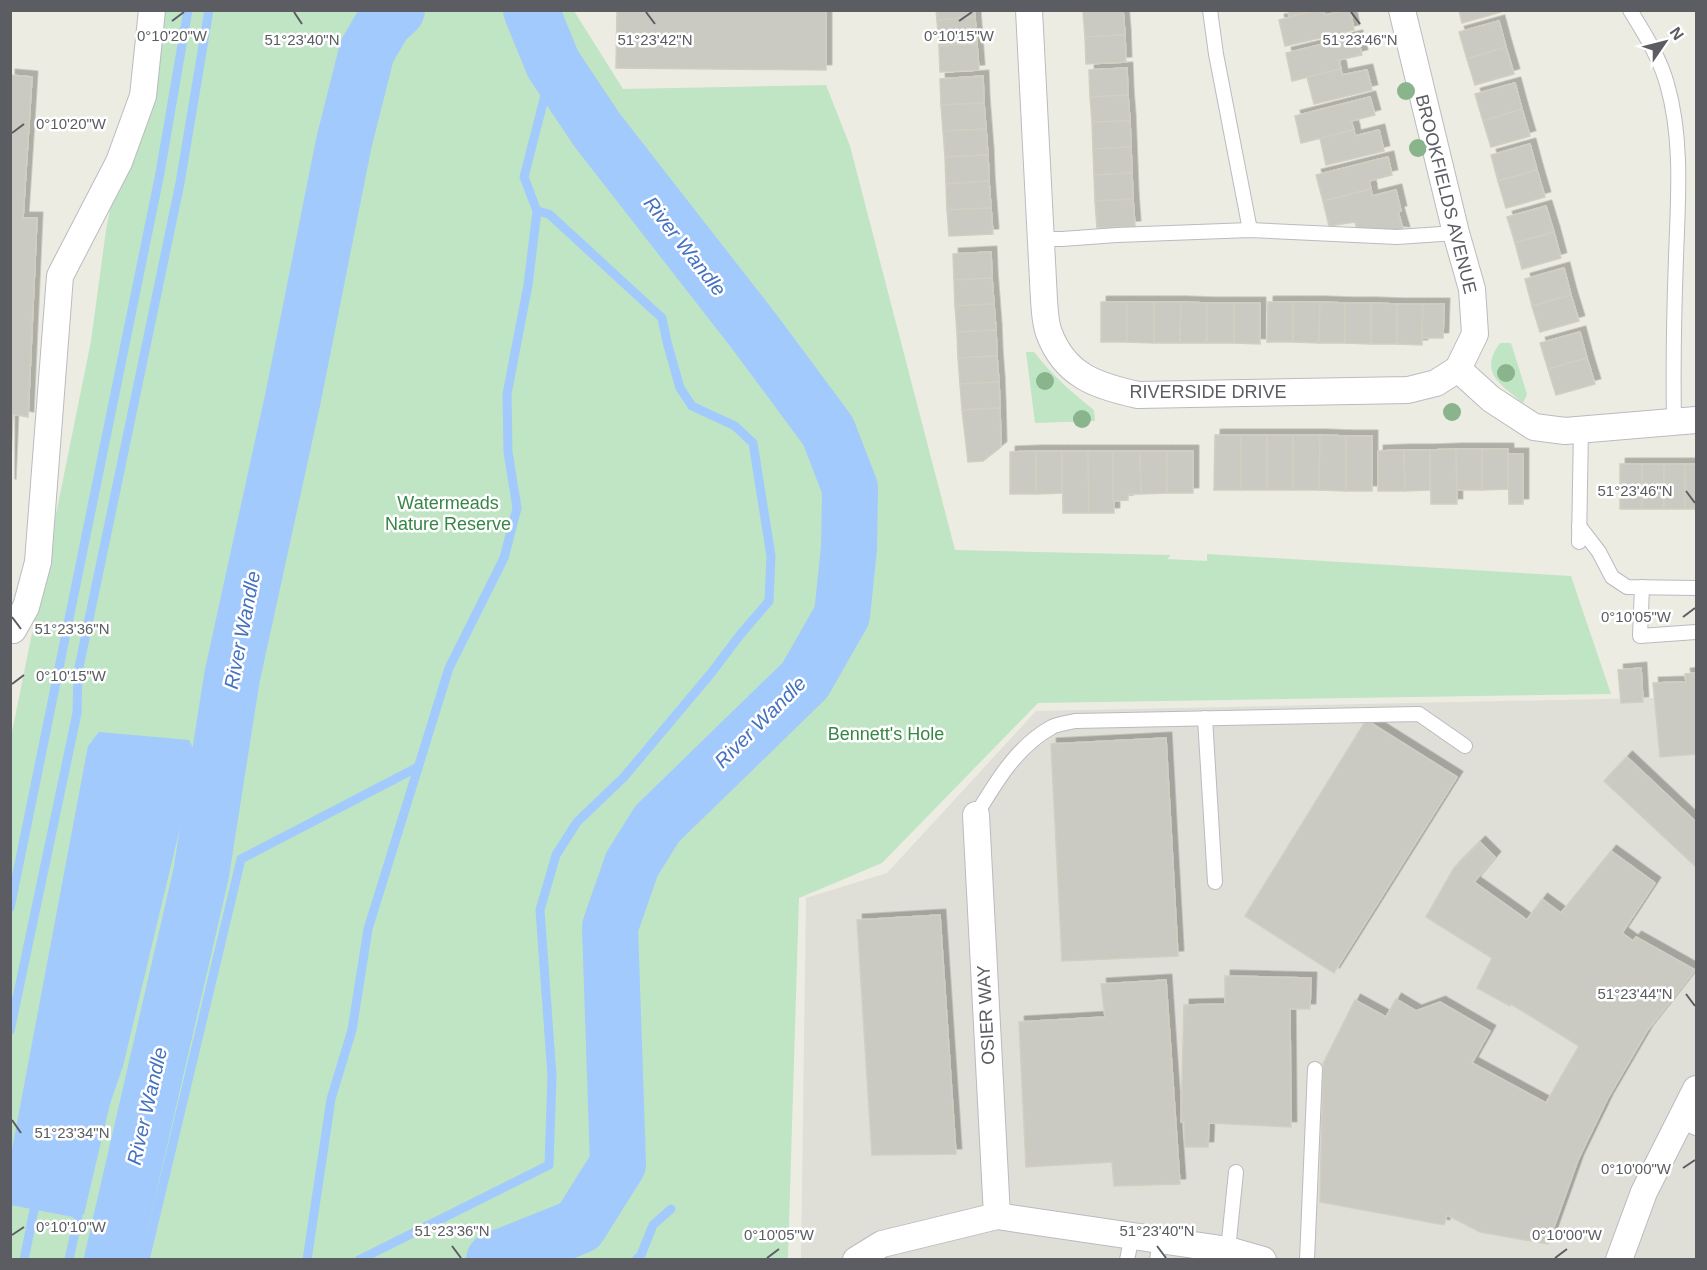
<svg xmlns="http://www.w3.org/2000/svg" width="1707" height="1270" font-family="Helvetica,sans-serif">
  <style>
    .industrial { fill: #dfded7 }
    .green { fill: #bfe5c4 }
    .water { fill: #a2cafd }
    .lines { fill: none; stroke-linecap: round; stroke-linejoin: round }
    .stream { stroke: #a2cafd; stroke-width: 9 }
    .river { stroke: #a2cafd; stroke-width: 56 }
    .building { fill: #cac9c2; stroke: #d2cfc1; stroke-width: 1.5; filter: url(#shadow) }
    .service-casing { stroke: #babbc1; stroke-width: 16 }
    .minor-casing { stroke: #babbc1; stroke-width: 28 }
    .service { stroke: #fff; stroke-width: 14 }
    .minor { stroke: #fff; stroke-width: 26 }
    .tree { fill: #89b48c }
    .ticks { fill: none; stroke: #5b5d63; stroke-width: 2 }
    .labels { text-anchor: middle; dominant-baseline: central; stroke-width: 5; stroke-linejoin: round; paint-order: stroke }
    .street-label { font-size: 18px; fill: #5b5d63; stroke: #fff }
    .park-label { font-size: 18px; fill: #378645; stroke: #fff }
    .water-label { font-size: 20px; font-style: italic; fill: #4572c0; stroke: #fff }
    .ticks-label { font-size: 15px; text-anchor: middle; fill: #5b5d63; stroke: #fff; stroke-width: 5; stroke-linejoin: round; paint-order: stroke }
  </style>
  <defs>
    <filter id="shadow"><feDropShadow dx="5.5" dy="-5.5" stdDeviation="0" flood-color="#0004"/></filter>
  </defs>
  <rect width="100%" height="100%" fill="#edece2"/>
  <!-- industrial -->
  <path class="industrial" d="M1696,697V1259L801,1260L806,898L887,873L1036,711Z"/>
  <!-- green -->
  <g class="green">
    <path d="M148,11H574L623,89L826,85L850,146L955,550L1171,555L1167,559L1207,561V554L1571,576L1611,694L1038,703L882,863L799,898L788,1257L785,1259L11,1260V737L91,341L106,230Z"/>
    <path d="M1500,343H1511L1527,394L1523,403C1501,384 1478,373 1500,343Z"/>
    <path d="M1026,352H1034C1052,375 1071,392 1094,410L1095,421L1035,423Z"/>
  </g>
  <!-- water -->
  <path class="water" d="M99,732L189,740L200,762L189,790L123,1066L110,1104L84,1214L78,1218L11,1205L10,1160L88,746Z"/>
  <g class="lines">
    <!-- stream -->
    <g class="stream">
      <path d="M200,762L219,758"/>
      <path d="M10,908L160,173L188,10"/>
      <path d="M10,1031L77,713L78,672L180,183L209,10"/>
      <path d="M24,1260L34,1210"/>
      <path d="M69,1260L78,1218"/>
      <path d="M145,1260L241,859L418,767"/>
      <path d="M307,1260L331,1099L352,1030L368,929L449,668L504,558L517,508L508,452L507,394L528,285L537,211L524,177L553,64"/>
      <path d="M359,1260L549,1165L552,1076L540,910L556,855L577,822L624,777L712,672L740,635L769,601L771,556L753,443L735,426L692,406L680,388L667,342L662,318L549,214L537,211"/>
      <path d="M636,1260L641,1255L653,1225L671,1209"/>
    </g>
    <!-- river -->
    <g class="river">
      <path d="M112,1260L201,874L232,677L293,398L344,142L367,51L384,22L397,10"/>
      <path d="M494,1260L579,1226L618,1164L610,927L632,864L657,824L805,680L842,615L849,548L850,488L828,431L753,330L597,130L553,64L531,10"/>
    </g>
  </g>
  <!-- building -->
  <g class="building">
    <path d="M617,10H826V70L616,68Z"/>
    <path d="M936,10H975V17L937,20Z"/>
    <path d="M1123,10L1125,35L1085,37L1083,12Z"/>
    <path d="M1288,10H1317L1289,17Z"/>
    <path d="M1317,10H1323L1325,15L1350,10L1354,30L1285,46L1279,20Z"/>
    <path d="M1459,10H1501V12L1462,23Z"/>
    <path d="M975,17L977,44L939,46L937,20Z"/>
    <path d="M1499,21L1506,47L1467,59L1459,32Z"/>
    <path d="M1125,35L1126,62L1086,64L1085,37Z"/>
    <path d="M1357,36L1362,55L1339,60L1341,69L1292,81L1286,53Z"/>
    <path d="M977,44L979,70L940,72L939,46Z"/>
    <path d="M1506,47L1514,74L1475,85L1467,59Z"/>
    <path d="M1127,68L1128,95L1090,97L1089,70Z"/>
    <path d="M1341,69L1342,75L1367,70L1372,90L1314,104L1307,77Z"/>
    <path d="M10,75L32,77L23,218H37L28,417L13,414L10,485Z"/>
    <path d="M983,76L984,103L941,105L940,79Z"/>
    <path d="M1515,83L1522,109L1483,121L1475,94Z"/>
    <path d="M1128,95L1130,121L1092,122L1090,97Z"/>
    <path d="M1370,97L1375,115L1351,121L1354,130L1301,143L1295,116Z"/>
    <path d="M984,103L986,129L943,131L941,105Z"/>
    <path d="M1522,109L1530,136L1491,147L1483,121Z"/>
    <path d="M1130,121L1131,147L1093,149L1092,122Z"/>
    <path d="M986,129L988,155L945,157L943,131Z"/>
    <path d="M1354,130L1355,136L1379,130L1384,151L1326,165L1320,138Z"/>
    <path d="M1530,144L1537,170L1498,181L1491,155Z"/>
    <path d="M1131,147L1132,173L1094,175L1093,149Z"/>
    <path d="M988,155L989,181L946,184L945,157Z"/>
    <path d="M1388,157L1392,175L1369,181L1371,189L1323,201L1316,175Z"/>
    <path d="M1537,170L1545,197L1506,208L1498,181Z"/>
    <path d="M1132,173L1133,199L1095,201L1094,175Z"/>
    <path d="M989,181L991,208L947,210L946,184Z"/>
    <path d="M1371,189L1372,196L1396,190L1401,211L1398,212L1404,232L1357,229L1355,222L1329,226L1323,201Z"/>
    <path d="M1133,199L1135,226L1097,228L1095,201Z"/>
    <path d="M1546,206L1554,232L1515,243L1507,217Z"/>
    <path d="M991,208L993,234L949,236L947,210Z"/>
    <path d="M1554,232L1561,258L1522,269L1515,243Z"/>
    <path d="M991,252L992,278L954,280L953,254Z"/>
    <path d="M1564,268L1571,295L1532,306L1525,279Z"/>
    <path d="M992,278L994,304L955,306L954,280Z"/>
    <path d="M1571,295L1579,321L1540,332L1532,306Z"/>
    <rect x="1101" y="302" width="26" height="40"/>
    <path d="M1127,302H1154V343L1127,342Z"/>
    <path d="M1154,302H1181L1180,343H1154Z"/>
    <path d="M1181,302L1207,303V343H1180Z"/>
    <path d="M1268,302H1293V342H1267Z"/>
    <path d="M1293,302H1320L1319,343L1293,342Z"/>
    <path d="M1320,302L1345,303V343H1319Z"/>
    <rect x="1207" y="303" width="27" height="40"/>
    <path d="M1234,303H1260V344L1234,343Z"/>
    <path d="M1345,303H1371V344L1345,343Z"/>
    <path d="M1371,303L1397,304V344H1371Z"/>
    <path d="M994,304L996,330L957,332L955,306Z"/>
    <path d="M1397,304H1423L1422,345L1397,344Z"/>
    <path d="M1423,304H1444L1443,338H1422Z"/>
    <path d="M996,330L997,356L958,358L957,332Z"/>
    <path d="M1580,332L1587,358L1548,369L1540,343Z"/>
    <path d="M997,356L999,382L960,384L958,358Z"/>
    <path d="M1587,358L1595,384L1556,395L1548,369Z"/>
    <path d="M999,382L1000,408L962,410L960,384Z"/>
    <path d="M1000,408L1001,447L983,461L968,462L962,410Z"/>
    <path d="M1215,435H1241V490H1214Z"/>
    <rect x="1241" y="435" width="26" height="55"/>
    <rect x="1267" y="435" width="26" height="55"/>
    <path d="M1293,435H1320L1319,490H1293Z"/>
    <path d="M1320,435L1346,436V491L1319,490Z"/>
    <rect x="1346" y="436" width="26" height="55"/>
    <path d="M1456,449L1457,504H1431L1430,450Z"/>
    <path d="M1456,449H1482V490H1457Z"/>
    <path d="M1482,449H1508V489L1482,490Z"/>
    <path d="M1404,450L1405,491H1378V451Z"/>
    <path d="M1404,450H1430V490L1405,491Z"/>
    <path d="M1036,451V494H1010V452Z"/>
    <path d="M1036,451H1062V493L1036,494Z"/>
    <path d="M1062,451H1088L1089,513H1063Z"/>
    <path d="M1088,451H1113L1114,513H1089Z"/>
    <path d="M1113,451H1140L1141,494H1128V500L1113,501Z"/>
    <path d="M1140,451H1167V493L1141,494Z"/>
    <rect x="1167" y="451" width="26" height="42"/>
    <path d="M1508,454H1523V504H1509Z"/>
    <rect x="1620" y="464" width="22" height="45"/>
    <rect x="1642" y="464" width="22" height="45"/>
    <rect x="1664" y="464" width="21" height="45"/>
    <rect x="1685" y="464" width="11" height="45"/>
    <path d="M1641,668L1643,702L1621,703L1618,670Z"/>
    <path d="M1696,673V754L1660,757L1653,683L1686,682L1685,674Z"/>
    <path d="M1366,720L1457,777L1334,973L1245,916Z"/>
    <path d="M1166,738L1178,956L1062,961L1051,744Z"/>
    <path d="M1627,757L1696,822V867L1604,781Z"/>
    <path d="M1480,842L1495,857L1474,882L1527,920L1542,899L1561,913L1611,851L1655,883L1622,933L1633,941L1636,937L1695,970L1647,1031L1608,1098L1578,1160L1548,1244L1480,1232L1447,1215L1444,1225L1320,1202L1323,1064L1355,1000L1386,1017L1396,999L1416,1011L1440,1002L1490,1031L1472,1063L1546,1103L1579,1046L1511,1004L1510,1006L1477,988L1492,958L1426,917L1454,868Z"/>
    <path d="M940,915L956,1154L872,1155L857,920Z"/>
    <path d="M1225,976L1311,978L1310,1009H1290L1291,1127L1209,1123L1208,1147H1185L1184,1122H1181L1184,1005L1225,1004Z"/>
    <path d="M1166,980L1180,1184L1114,1186L1112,1162L1026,1167L1019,1022L1105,1017L1101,984Z"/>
  </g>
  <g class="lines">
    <!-- service casing -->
    <g class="service-casing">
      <g id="service">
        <path d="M1210,10L1216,54L1250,230"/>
        <path d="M1630,10C1644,33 1660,58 1667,84C1683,139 1678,199 1676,257C1674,312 1673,366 1674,421"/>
        <path d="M1040,239H1062L1117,235L1250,230L1397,237L1456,233"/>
        <path d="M1579,526L1599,552L1612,577L1627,587L1696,588"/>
        <path d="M1579,542L1581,429"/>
        <path d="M1642,587L1640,636L1696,632"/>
        <path d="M1205,718L1215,882"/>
        <path d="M976,815C996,782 1017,746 1052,727C1058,724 1067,723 1075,721L1419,714L1465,746"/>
        <path d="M1679,1121L1696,1128"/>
        <path d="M1228,1250L1236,1172"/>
        <path d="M1127,1260L1132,1236"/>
        <path d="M1157,1260L1160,1240"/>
        <path d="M1307,1260L1315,1069"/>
      </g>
    </g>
    <!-- minor casing -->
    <g class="minor-casing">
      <g id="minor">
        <path d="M1029,10L1044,300C1045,311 1045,323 1049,333C1065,376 1097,386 1138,395L1408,390L1436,383L1458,369"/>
        <path d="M1402,10L1456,233L1472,289L1475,334L1458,369L1491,399L1534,427L1565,431L1696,420"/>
        <path d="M10,630H13L26,607L38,562L60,276L119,162L143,96L152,10"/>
        <path d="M976,815L997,1216"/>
        <path d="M856,1260L882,1244L997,1216L1228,1250L1263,1260"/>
        <path d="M1619,1260L1644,1192L1696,1089"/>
      </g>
    </g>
    <!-- service -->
    <use href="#service" class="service"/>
    <!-- minor -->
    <use href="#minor" class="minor"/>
  </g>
  <!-- trees -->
  <g class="tree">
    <circle cx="1406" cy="91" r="9"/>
    <circle cx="1418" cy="148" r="9"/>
    <circle cx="1506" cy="373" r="9"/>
    <circle cx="1045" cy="381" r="9"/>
    <circle cx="1452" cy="412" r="9"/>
    <circle cx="1082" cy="419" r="9"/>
  </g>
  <!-- ticks -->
  <path class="ticks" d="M294,12L302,24M646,12L655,24M1351,12L1360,24M172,21L184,12M959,21L972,12M12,133L24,124M1686,491L1695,503M12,617L21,629M1683,617L1695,608M12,684L24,675M1686,994L1695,1006M12,1120L21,1133M1683,1168L1695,1160M12,1235L24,1227M452,1246L461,1258M1157,1246L1166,1258M767,1258L779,1249M1555,1258L1567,1249"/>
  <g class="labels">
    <!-- street labels -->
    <g class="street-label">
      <text transform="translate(1446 194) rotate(76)">BROOKFIELDS AVENUE</text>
      <text x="1208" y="392">RIVERSIDE DRIVE</text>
      <text transform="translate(986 1015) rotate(-93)">OSIER WAY</text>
    </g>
    <!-- park labels -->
    <g class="park-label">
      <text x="448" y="503">Watermeads<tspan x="448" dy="21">Nature Reserve</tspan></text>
      <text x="886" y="734">Bennett's Hole</text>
    </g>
    <!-- water labels -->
    <g class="water-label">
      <text transform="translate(685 246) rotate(52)">River Wandle</text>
      <text transform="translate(242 630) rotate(-79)">River Wandle</text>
      <text transform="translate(760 722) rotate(-45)">River Wandle</text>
      <text transform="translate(147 1106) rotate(-77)">River Wandle</text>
    </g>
  </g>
  <g class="ticks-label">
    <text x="172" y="41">0°10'20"W</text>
    <text x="959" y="41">0°10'15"W</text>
    <text x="302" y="45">51°23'40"N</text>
    <text x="655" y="45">51°23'42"N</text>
    <text x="1360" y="45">51°23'46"N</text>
    <text x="71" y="129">0°10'20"W</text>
    <text x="1635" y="496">51°23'46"N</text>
    <text x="1636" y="622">0°10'05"W</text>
    <text x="72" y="634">51°23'36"N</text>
    <text x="71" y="681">0°10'15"W</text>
    <text x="1635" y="999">51°23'44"N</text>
    <text x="72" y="1138">51°23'34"N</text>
    <text x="1636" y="1174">0°10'00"W</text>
    <text x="71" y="1232">0°10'10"W</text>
    <text x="452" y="1236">51°23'36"N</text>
    <text x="1157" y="1236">51°23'40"N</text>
    <text x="779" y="1240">0°10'05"W</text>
    <text x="1567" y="1240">0°10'00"W</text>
  </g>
  <!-- border -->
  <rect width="1707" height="1270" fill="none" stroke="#5b5d63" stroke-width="24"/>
  <!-- north arrow -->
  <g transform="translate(1665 42) rotate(55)" stroke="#ffffff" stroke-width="4.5" paint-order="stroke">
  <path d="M0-4.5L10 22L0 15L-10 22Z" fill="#5b5d63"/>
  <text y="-9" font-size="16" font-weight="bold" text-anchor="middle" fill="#5b5d63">N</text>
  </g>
</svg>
